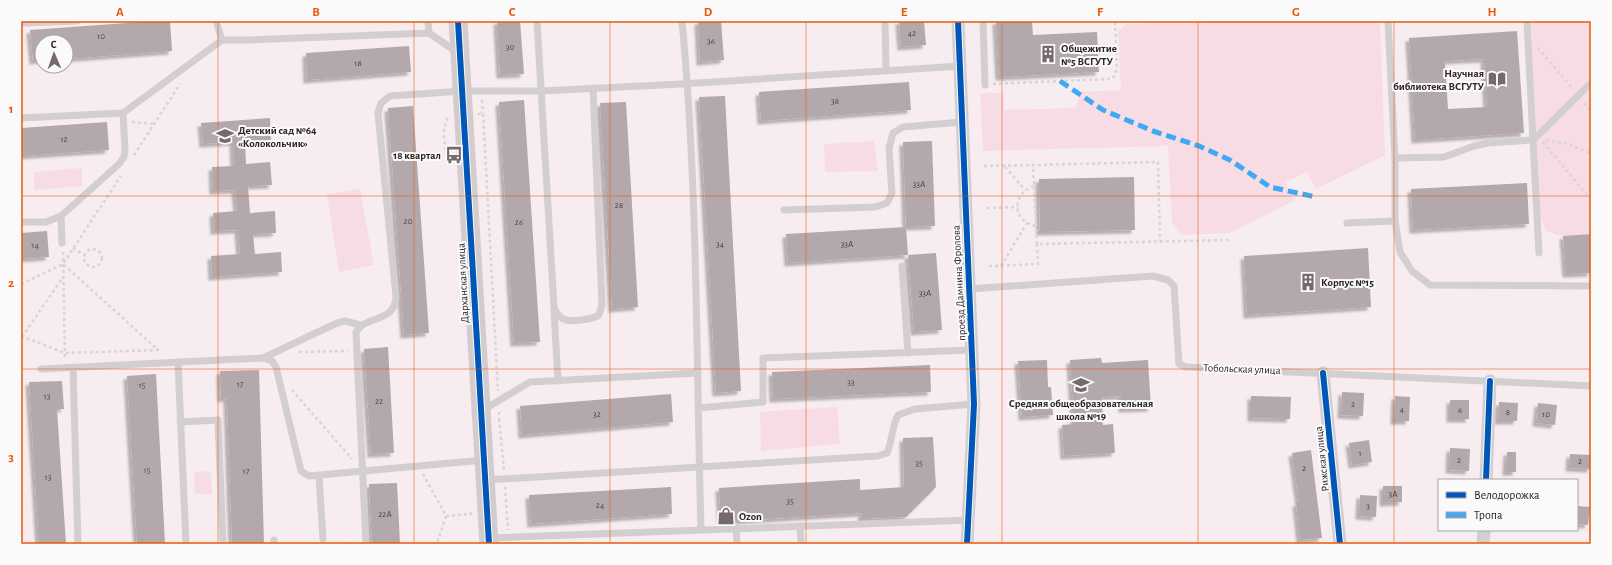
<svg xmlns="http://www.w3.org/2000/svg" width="1612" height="565" font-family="'Alegreya Sans',sans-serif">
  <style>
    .green { fill: #f8dce4 }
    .building { fill: #b3a8ab; fill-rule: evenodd; filter: url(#shadow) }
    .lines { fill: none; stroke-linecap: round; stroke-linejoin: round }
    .path { stroke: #d8d5d6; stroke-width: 2.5; stroke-dasharray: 3 3; stroke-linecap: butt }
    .lane { stroke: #d3ced0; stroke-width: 7 }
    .street { stroke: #d3ced0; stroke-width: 13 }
    .secondary { stroke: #d3cccd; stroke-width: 19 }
    .quiet { stroke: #3fa9f5; stroke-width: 5; stroke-dasharray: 10 5; stroke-linecap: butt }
    .cycleway-casing { stroke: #fafafa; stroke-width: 8 }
    .cycleway { stroke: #0057b8; stroke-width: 6 }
    .grid { fill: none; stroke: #e8590c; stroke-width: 1; stroke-opacity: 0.55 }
    .labels { text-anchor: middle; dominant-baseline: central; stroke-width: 4; stroke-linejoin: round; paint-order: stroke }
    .number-label { font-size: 9px; fill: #514448 }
    .poi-label { font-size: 11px; font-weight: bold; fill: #302327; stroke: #fafafa; text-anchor: start }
    .street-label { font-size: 11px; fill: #302327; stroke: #fafafa }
    .neatline { fill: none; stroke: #e8590c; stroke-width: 1.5 }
    .grid-label { font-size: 13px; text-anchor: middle; font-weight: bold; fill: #e8590c }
  </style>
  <defs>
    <filter id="shadow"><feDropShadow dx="-3.5" dy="3.5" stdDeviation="1" flood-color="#0004"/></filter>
  </defs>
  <rect width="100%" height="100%" fill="#f7ecef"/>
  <!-- green -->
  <g class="green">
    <path d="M1277,21H1374L1380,24L1385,155L1316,189L1307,172L1286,182L1293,201L1230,233L1180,235V232L1172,223L1168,146L983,151L980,93H1000L1004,96V110L1075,108L1081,92L1121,90L1118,31L1126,24Z"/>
    <path d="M1531,21H1591V234L1563,236L1546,231L1540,215Z"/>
    <path d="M874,141L878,171L825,172L824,144Z"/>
    <path d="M82,168V186L34,190V172Z"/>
    <path d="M360,189L374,265L339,272L327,194Z"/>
    <path d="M837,407L840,444L761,451L760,412Z"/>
    <path d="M211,471L212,494H195L194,472Z"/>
  </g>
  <!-- building -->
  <g class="building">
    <path d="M155,21H170L172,51L66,59V42H42V60L33,61L30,30Z"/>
    <path d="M497,21H520L524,74L500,75Z"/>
    <path d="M698,21H721L724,60L700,62Z"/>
    <path d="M899,21H924L926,45L901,47Z"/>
    <path d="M996,21H1032L1033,35L1097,32L1099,72L999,77Z"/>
    <path d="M1517,31L1524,133L1415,140L1409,38ZM1484,59L1487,107L1448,109L1445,61Z"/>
    <path d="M409,46L411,72L307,80L306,53Z"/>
    <path d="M909,82L911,110L761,121L759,92Z"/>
    <path d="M725,96L741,391L716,393L699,97Z"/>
    <path d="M524,100L540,342L514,343L499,102Z"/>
    <path d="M626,102L638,307L612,309L600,103Z"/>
    <path d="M413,106L429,333L404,335L388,108Z"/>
    <path d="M270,118L271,141L245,142L246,164L270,162L272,185L248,186L250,213L275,211L276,233L253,234L255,254L281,252L282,272L212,277L211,256L240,254L238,230L214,231L213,213L237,211L235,190L213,191L212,167L234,166L233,142L203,144L201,123Z"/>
    <path d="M107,122L109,150L21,156V128Z"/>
    <path d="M932,141L935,226L906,227L903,142Z"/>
    <path d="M1134,177L1135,230L1040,232L1039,179Z"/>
    <path d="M1527,183L1529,224L1413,230L1411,189Z"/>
    <path d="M906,227L908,255L788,263L786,234Z"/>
    <path d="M47,231L49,257L21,259V233Z"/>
    <path d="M1591,234V273L1566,274L1563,236Z"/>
    <path d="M1368,248L1371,307L1247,315L1244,256Z"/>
    <path d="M936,253L942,330L914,332L908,255Z"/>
    <path d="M388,347L394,453L371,454L364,349Z"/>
    <path d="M1101,358L1102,363L1148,360L1151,408L1122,409L1121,396L1102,397L1103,425L1113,424L1115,453L1064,456L1062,425L1074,424L1070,360Z"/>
    <path d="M1047,360L1048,387H1051L1053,415L1022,417L1018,361Z"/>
    <path d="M930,365L931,392L773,399L772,372Z"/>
    <path d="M259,370L264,544H232L227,398L221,399L220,371Z"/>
    <path d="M156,374L165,544H137L127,376Z"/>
    <path d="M62,381L64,409H57L66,544H39L29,382Z"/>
    <path d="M1342,392L1364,393L1363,416L1341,415Z"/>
    <path d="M671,394L673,422L522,435L520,406Z"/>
    <path d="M1251,396L1291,397L1290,419L1251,418Z"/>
    <path d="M1395,396L1410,397L1409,421H1394Z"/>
    <rect x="1450" y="400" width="19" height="19"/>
    <path d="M1499,402L1518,403L1517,421H1498Z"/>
    <path d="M1538,403L1557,405L1555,425L1536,423Z"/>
    <path d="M933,437L936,487L906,517L861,519L862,513L721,522L719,488L860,479V490L904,487L903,438Z"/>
    <path d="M1369,440L1372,462L1352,465L1349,443Z"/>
    <path d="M1450,448L1470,449L1469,471L1449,470Z"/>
    <path d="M1311,450L1322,538L1300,540L1296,503H1299L1292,453Z"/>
    <path d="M1507,452H1516V472H1506Z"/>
    <path d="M1570,454L1591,455V469L1569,468Z"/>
    <path d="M397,483L400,544H372L369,484Z"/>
    <path d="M1383,486H1402V502L1383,503Z"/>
    <path d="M671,487L672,514L531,524L529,495Z"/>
    <path d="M1360,495L1377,496L1376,517L1359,516Z"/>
    <path d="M1577,506L1590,507L1588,525L1577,524Z"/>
  </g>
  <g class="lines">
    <!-- path -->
    <g class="path">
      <path d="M1538,48L1572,88"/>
      <path d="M993,84L1108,79L1114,77L1117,68L1115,21"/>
      <path d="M482,100L483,113"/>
      <path d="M1584,103L1591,111"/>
      <path d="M478,114L483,113L498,391"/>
      <path d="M448,118C441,128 444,153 451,163"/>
      <path d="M132,122L154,124"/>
      <path d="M1546,140L1569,144L1591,154"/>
      <path d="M1543,142L1591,200"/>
      <path d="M134,155L180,84"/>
      <path d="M984,166L1033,165"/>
      <path d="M1005,167L1025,190"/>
      <path d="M1034,186C1011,194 1012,221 1036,226"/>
      <path d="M987,208L1018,207"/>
      <path d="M1037,244L1033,165L1158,162L1160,241"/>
      <path d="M73,248L84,255"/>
      <circle cx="93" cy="258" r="9"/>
      <path d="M63,252L65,359"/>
      <path d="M989,266L1038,264L1037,244L1231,240"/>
      <path d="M1001,266L1027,223"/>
      <path d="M21,284L63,264L121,176"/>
      <path d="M21,336L65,353L158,350L63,264"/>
      <path d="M22,337L63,277"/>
      <path d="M299,352L348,351"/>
      <path d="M292,390L352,459"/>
      <path d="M499,412V419"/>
      <path d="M499,419L504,470"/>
      <path d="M423,474L446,516L437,544"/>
      <path d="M505,487L508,530"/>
      <path d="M446,516L471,514L470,512"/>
      <path d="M339,544L357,543"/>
    </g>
    <!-- lane -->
    <g class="lane">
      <path d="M216,21L222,40"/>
      <path d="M537,21L554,307C556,312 558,317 564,319C570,323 593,319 599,315L602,305L593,88"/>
      <path d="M682,21C698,190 696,360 701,529"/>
      <path d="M885,21L886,70"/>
      <path d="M983,21L985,85"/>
      <path d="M1388,21L1395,158V221L1400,252L1412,271L1430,285L1591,286"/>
      <path d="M21,23L77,21"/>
      <path d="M429,33L458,53"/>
      <path d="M21,118L123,113"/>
      <path d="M1395,158L1444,157L1474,146L1488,143L1533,140L1527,21"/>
      <path d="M784,210L875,207L887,203L892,193L889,148L893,133L903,127L962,122"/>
      <path d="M21,222H46L61,216"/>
      <path d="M1347,223L1395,221"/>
      <path d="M62,243L61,216L119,164L124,157L125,150L123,113L222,40H250L429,33L428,21"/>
      <path d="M1539,253L1533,140L1591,83"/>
      <path d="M902,266L908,353"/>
      <path d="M970,289L1153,276L1168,280L1174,286L1179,364L1186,367L1591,386"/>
      <path d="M554,311L558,381"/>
      <path d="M263,358L337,323L345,321L360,325"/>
      <path d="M178,362L186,544"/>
      <path d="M73,368L78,544"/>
      <path d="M41,369L263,358L272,361L276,367L301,471L309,476L484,460"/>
      <path d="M699,408L763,402V358L972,350"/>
      <path d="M483,410L530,382L698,373"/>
      <path d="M180,422L218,420L223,544"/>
      <path d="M319,477L323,539"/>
      <path d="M486,480L878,456L887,453C893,439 891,429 898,415L915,409L974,404"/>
      <path d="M800,526L801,544"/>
      <path d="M736,527L737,544"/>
      <path d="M490,538L969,520"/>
      <path d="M274,540V544"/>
      <path d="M366,544L356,332C367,314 394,324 396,297L378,113L381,103L390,96L462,91H541L681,84L960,66"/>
    </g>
    <!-- street -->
    <g class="street">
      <path d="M958,21L974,404L967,544"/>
      <path d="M1323,373L1340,544"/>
      <path d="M1486,480L1490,381"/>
      <path d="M1483,544L1484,530"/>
    </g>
    <!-- secondary -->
    <path class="secondary" d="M458,21L489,544"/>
    <!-- quiet -->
    <path class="quiet" d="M1060,81L1103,110L1153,131L1199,146L1230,160L1270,187L1316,197"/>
    <!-- cycleway casing -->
    <g class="cycleway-casing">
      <g id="cycleway">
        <path d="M458,21L489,544"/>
        <path d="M958,21L974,404L967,544"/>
        <path d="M1323,373L1340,544"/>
        <path d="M1486,480L1490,381"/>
      </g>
    </g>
    <!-- cycleway -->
    <use href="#cycleway" class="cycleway"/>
  </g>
  <!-- grid -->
  <path class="grid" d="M218,21V544M414,21V544M610,21V544M806,21V544M1002,21V544M1198,21V544M1394,21V544M21,196H1591M21,369H1591"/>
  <!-- icons -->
  <defs>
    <g id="building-bare" transform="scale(1.38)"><path d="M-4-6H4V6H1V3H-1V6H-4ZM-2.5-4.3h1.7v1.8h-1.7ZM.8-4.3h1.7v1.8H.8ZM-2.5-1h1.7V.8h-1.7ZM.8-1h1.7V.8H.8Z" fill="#76696d" stroke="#fafafa" stroke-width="2.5" paint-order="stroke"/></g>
    <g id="library-bare" transform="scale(1.38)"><path d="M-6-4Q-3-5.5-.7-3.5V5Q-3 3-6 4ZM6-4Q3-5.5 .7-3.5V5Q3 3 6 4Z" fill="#76696d" stroke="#fafafa" stroke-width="2.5" paint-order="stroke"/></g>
    <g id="school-bare" transform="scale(1.38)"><path d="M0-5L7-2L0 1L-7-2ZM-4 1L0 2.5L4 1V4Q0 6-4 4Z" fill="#76696d" stroke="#fafafa" stroke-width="2.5" paint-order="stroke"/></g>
    <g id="bus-bare" transform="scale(1.38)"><path d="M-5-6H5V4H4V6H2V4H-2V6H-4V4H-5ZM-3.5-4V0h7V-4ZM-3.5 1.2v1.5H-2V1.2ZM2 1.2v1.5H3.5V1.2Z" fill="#76696d" stroke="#fafafa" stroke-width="2.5" paint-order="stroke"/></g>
    <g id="shop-bare" transform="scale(1.38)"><path d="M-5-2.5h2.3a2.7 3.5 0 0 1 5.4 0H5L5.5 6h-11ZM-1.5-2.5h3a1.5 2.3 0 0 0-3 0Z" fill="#76696d" stroke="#fafafa" stroke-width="2.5" paint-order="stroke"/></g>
  </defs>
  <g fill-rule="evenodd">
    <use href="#building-bare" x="1048" y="54"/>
    <use href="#library-bare" x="1497" y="79"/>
    <use href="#school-bare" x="225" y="136"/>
    <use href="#bus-bare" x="454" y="155"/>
    <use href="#building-bare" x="1308" y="282"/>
    <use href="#school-bare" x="1081" y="385"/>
    <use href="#shop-bare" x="726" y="516"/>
  </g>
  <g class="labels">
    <!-- number labels -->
    <g class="number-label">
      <text x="912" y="33">42</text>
      <text x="101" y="36">10</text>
      <text x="711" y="41">36</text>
      <text x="510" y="47">30</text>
      <text x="358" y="63">18</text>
      <text x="835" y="101">38</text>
      <text x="64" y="139">12</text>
      <text x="919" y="184">33А</text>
      <text x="619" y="205">28</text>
      <text x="408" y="221">20</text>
      <text x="519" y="222">26</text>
      <text x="720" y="244">34</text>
      <text x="847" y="244">33А</text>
      <text x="35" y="245">14</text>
      <text x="925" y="293">33А</text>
      <text x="851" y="382">33</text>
      <text x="240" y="384">17</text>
      <text x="142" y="385">15</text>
      <text x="47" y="396">13</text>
      <text x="379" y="401">22</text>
      <text x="1353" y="404">2</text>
      <text x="1402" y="409">4</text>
      <text x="1460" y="410">6</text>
      <text x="1508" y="412">8</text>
      <text x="597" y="414">32</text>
      <text x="1546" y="414">10</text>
      <text x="1360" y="453">1</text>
      <text x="1459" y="460">2</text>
      <text x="1580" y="461">2</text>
      <text x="919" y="463">35</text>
      <text x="1304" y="468">2</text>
      <text x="147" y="470">15</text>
      <text x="246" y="471">17</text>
      <text x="48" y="477">13</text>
      <text x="1393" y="494">3А</text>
      <text x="790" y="501">35</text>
      <text x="600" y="505">24</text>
      <text x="1368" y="506">3</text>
      <text x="385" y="514">22А</text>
    </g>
    <!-- poi labels -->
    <g class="poi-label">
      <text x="1061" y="48">Общежитие<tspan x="1061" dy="13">№5 ВСГУТУ</tspan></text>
      <text x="1484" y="73" text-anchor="end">Научная<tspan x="1484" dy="13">библиотека ВСГУТУ</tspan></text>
      <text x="238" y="130">Детский сад №64<tspan x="238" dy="13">«Колокольчик»</tspan></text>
      <text x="441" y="155" text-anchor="end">18 квартал</text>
      <text x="1321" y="282">Корпус №15</text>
      <text x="1081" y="403" text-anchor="middle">Средняя общеобразовательная<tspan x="1081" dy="13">школа №19</tspan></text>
      <text x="739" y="516">Ozon</text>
    </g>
    <!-- street labels -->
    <g class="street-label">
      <text transform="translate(463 283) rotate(-93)">Дарханская улица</text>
      <text transform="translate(959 283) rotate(-93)">проезд Дамнина Фролова</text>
      <text transform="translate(1242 369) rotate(2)">Тобольская улица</text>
      <text transform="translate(1322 459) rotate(-96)">Рижская улица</text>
    </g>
  </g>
  <!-- border -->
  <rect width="1612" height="565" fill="none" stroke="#fafafa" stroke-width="44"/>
  <!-- legend -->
  <rect x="1438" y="479" width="140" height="52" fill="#fafafa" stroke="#a9a4a6"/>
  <rect x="1446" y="492" width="20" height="6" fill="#0057b8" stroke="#a9a4a6"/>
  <text x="1474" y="499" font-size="12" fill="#302327">Велодорожка</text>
  <rect x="1446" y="512" width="20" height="6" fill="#3fa9f5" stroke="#a9a4a6"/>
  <text x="1474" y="519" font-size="12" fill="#302327">Тропа</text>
  <!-- north arrow -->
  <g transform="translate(54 54) rotate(358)"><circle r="19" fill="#fafafa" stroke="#a9a4a6"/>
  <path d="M0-3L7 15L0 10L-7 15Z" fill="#76696d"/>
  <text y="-6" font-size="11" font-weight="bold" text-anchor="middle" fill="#302327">С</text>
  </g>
  <rect x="22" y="22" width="1568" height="521" class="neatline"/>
  <g class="grid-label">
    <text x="120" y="16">A</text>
    <text x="316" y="16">B</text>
    <text x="512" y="16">C</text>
    <text x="708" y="16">D</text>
    <text x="904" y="16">E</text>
    <text x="1100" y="16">F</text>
    <text x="1296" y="16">G</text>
    <text x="1492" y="16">H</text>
    <text x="11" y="113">1</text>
    <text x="11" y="287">2</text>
    <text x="11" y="461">3</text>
  </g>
</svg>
